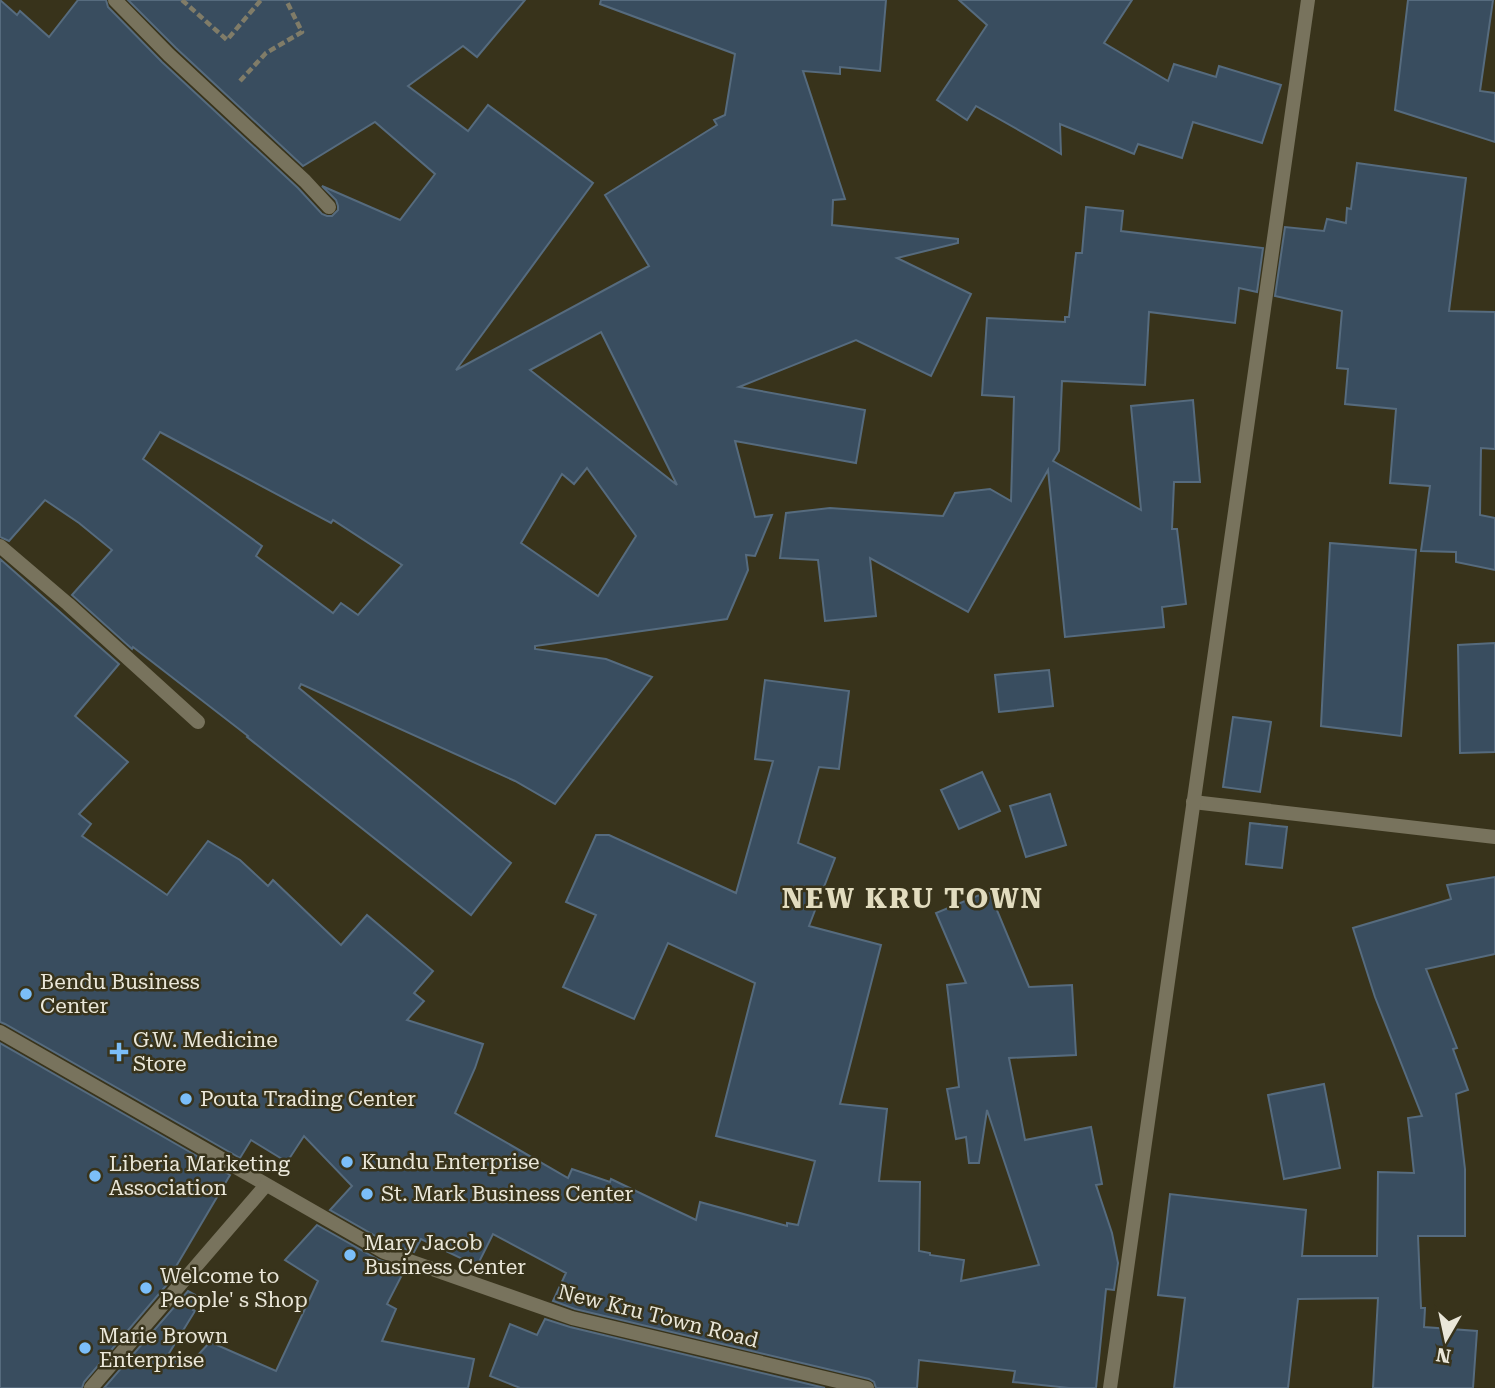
<svg xmlns="http://www.w3.org/2000/svg" width="1495" height="1388" font-family="'Roboto Serif',serif">
  <style>
    .building { fill: #394d5f; stroke: #566b7e; stroke-width: 2; fill-rule: evenodd }
    .lines { fill: none; stroke-linecap: round; stroke-linejoin: round }
    .path { stroke: #807c68; stroke-width: 4.5; stroke-dasharray: 7 3.5; stroke-linecap: butt }
    .street { stroke: #78735d; stroke-width: 14 }
    .poi-dot { fill: #7bbef8; stroke: #38331b; stroke-width: 2.5 }
    .labels { text-anchor: middle; dominant-baseline: central; stroke-width: 5; stroke-linejoin: round; paint-order: stroke }
    .poi-label { font-size: 21px; fill: #eae7d9; stroke: #38331b; text-anchor: start }
    .street-label { font-size: 21px; fill: #eae7d9; stroke: #38331b }
    .district-label { font-size: 28px; font-weight: bold; letter-spacing: 2px; fill: #e2dcbf; stroke: #38331b }
  </style>
  <rect width="100%" height="100%" fill="#38331b"/>
  <!-- building -->
  <g class="building">
    <path d="M0,0L17,15L20,11L49,37L78,0H106L108,7L162,62L298,188L322,214L327,216H332L338,210V206L336,200L322,186L400,220L435,174L375,122L303,166L176,48L128,0H525L477,57L463,46L408,86L468,131L488,105L593,183L456,370L649,266L605,195L717,125L714,120L725,115L735,54L600,4L601,0H886L880,71L840,67V74L803,71L845,199L833,200L832,225L958,239V243L897,258L971,294L931,376L856,340L739,387L865,410L856,463L735,441L755,517L772,515L755,556L746,555L748,570L727,619L535,646V649L606,659L652,677L555,804L515,781L301,684L299,688L511,863L471,915L247,737L248,736L133,647L132,649L72,595L112,550L79,523L45,500L9,541L0,537ZM601,332L677,485L530,370ZM160,432L331,523L333,520L402,565L358,615L341,603L333,613L256,556L262,546L143,459ZM587,468L636,536L598,596L521,543L562,474L574,484Z"/>
    <path d="M959,0H1132L1104,43L1168,81L1174,64L1216,77L1219,66L1281,85L1262,143L1193,122L1182,158L1138,144L1134,154L1060,124L1061,154L976,106L967,120L937,100L987,25Z"/>
    <path d="M1408,0H1493L1480,91L1495,93V142L1395,110Z"/>
    <path d="M1357,163L1466,178L1449,311L1495,312V449L1481,448L1480,515L1495,518V570L1456,562V552L1421,551L1430,486L1390,483L1396,409L1345,404L1348,369L1337,368L1342,311L1275,296L1285,227L1324,231L1327,219L1346,223L1347,208L1351,209Z"/>
    <path d="M1086,207L1123,211L1121,231L1263,248L1257,292L1239,288L1235,323L1149,312L1145,385L1062,381L1059,451L1053,461L1141,510L1131,406L1193,400L1200,482H1174L1172,529H1177L1186,604L1162,607L1164,627L1065,637L1048,470L968,612L870,558L876,616L825,621L818,560L780,558L786,513L830,508L943,516L955,493L990,489L1011,501L1014,397L982,395L987,318L1065,322V317H1069L1076,253H1082Z"/>
    <path d="M1330,543L1416,550L1401,736L1321,726Z"/>
    <path d="M0,559L119,664L75,716L128,762L79,814L91,824L82,836L167,895L208,841L240,860L268,886L273,880L341,945L367,915L433,971L414,993L424,1001L407,1020L483,1044L475,1068L455,1113L568,1178L572,1169L610,1182L611,1179L696,1220L700,1202L787,1226V1223L798,1225L815,1161L716,1136L755,983L668,943L634,1019L563,987L596,915L566,902L596,835H609L736,893L773,761L755,759L765,680L849,691L839,769L819,767L798,843L835,858L809,926L881,945L840,1104L887,1109L879,1181L920,1182L919,1251L930,1253V1255L964,1260L961,1281L1039,1265L987,1110L979,1163H969L966,1137L956,1139L947,1089L959,1087L947,985L966,983L936,913L989,891L1029,987L1072,985L1076,1055L1009,1058L1025,1140L1091,1127L1102,1184L1096,1185L1112,1233L1118,1263L1114,1290L1106,1289L1096,1388H1069L1013,1382L1015,1371L919,1360L917,1388H876L874,1382L869,1379L575,1309L553,1301L566,1273L493,1234L477,1266L421,1239L414,1252L388,1243L330,1210L352,1186L304,1136L287,1162L251,1140L240,1158L5,1024L0,1022Z"/>
    <path d="M1495,643V752L1460,753L1458,645Z"/>
    <path d="M1049,670L1053,706L999,712L995,675Z"/>
    <path d="M1233,717L1271,722L1260,792L1223,787Z"/>
    <path d="M982,772L1000,811L959,829L941,790Z"/>
    <path d="M1050,794L1066,845L1026,857L1010,806Z"/>
    <path d="M1250,823L1287,827L1282,868L1246,864Z"/>
    <path d="M1495,877V954L1426,969L1457,1048L1453,1049L1468,1090L1456,1094L1465,1169V1236H1418L1421,1308H1425L1424,1327L1477,1331L1473,1388H1373L1378,1298L1298,1299L1288,1388H1174L1185,1298L1158,1295L1170,1194L1306,1210L1302,1256H1377L1378,1172L1414,1173L1408,1118L1422,1116L1375,997L1353,928L1451,899L1447,885Z"/>
    <path d="M0,1043L230,1175L168,1280L170,1281L84,1382L82,1388H0Z"/>
    <path d="M1324,1084L1340,1168L1284,1179L1268,1095Z"/>
    <path d="M317,1225L379,1260L405,1269L387,1304L396,1309L382,1341L474,1359L468,1388H104L188,1291L199,1297L193,1310L195,1311L168,1355L186,1368L210,1342L276,1371L318,1281L285,1260Z"/>
    <path d="M545,1319L570,1327L825,1388H520L490,1376L510,1324L537,1335Z"/>
  </g>
  <g class="lines">
    <!-- path -->
    <g class="path">
      <path d="M182,0L227,40L261,0"/>
      <path d="M240,81L266,53L302,32L286,0"/>
    </g>
    <!-- street -->
    <g class="street">
      <path d="M115,0L169,55L305,181L329,207"/>
      <path d="M0,546L68,604L198,722"/>
      <path d="M1193,802L1495,837"/>
      <path d="M0,1032L384,1252L572,1318L867,1388"/>
      <path d="M91,1388L266,1185"/>
      <path d="M1110,1388L1308,0"/>
    </g>
  </g>
  <!-- markers -->
  <g class="poi-dot">
    <circle cx="26" cy="994" r="7"/>
    <path d="M115.5 1041.5h7v7h7v7h-7v7h-7v-7h-7v-7h7z"/>
    <circle cx="186" cy="1099" r="7"/>
    <circle cx="347" cy="1162" r="7"/>
    <circle cx="95" cy="1176" r="7"/>
    <circle cx="367" cy="1194" r="7"/>
    <circle cx="350" cy="1255" r="7"/>
    <circle cx="146" cy="1288" r="7"/>
    <circle cx="85" cy="1348" r="7"/>
  </g>
  <g class="labels">
    <!-- poi labels -->
    <g class="poi-label">
      <text x="40" y="982">Bendu Business<tspan x="40" dy="24">Center</tspan></text>
      <text x="133" y="1040">G.W. Medicine<tspan x="133" dy="24">Store</tspan></text>
      <text x="200" y="1099">Pouta Trading Center</text>
      <text x="361" y="1162">Kundu Enterprise</text>
      <text x="109" y="1164">Liberia Marketing<tspan x="109" dy="24">Association</tspan></text>
      <text x="381" y="1194">St. Mark Business Center</text>
      <text x="364" y="1243">Mary Jacob<tspan x="364" dy="24">Business Center</tspan></text>
      <text x="160" y="1276">Welcome to<tspan x="160" dy="24">People' s Shop</tspan></text>
      <text x="99" y="1336">Marie Brown<tspan x="99" dy="24">Enterprise</tspan></text>
    </g>
    <!-- street labels -->
    <g class="street-label">
      <text transform="translate(658 1316) rotate(14)">New Kru Town Road</text>
    </g>
    <!-- district labels -->
    <g class="district-label">
      <text x="913" y="898">NEW KRU TOWN</text>
    </g>
  </g>
  <!-- north arrow -->
  <g transform="translate(1446 1339) rotate(189)" stroke="#38331b" stroke-width="5" paint-order="stroke">
  <path d="M0-5L12 26L0 18L-12 26Z" fill="#eae7d9"/>
  <text y="-10" font-size="19" font-weight="bold" text-anchor="middle" fill="#eae7d9">N</text>
  </g>
</svg>
